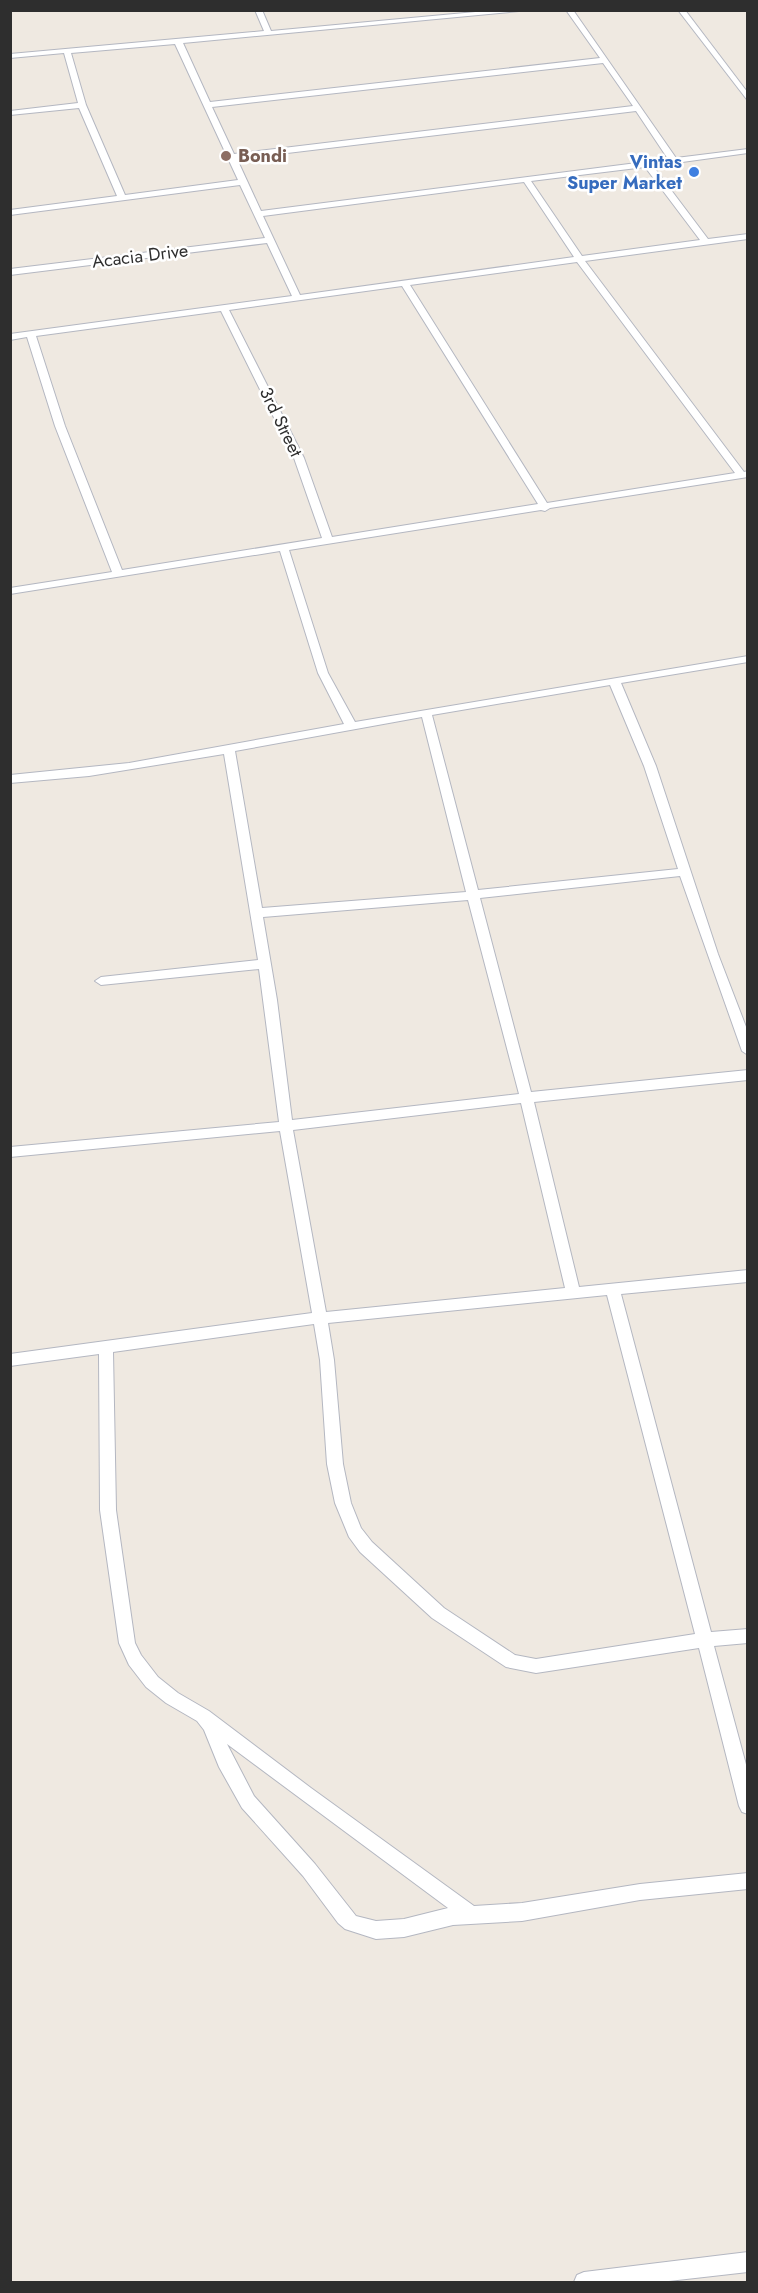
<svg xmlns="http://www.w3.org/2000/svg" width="758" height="2293" font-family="Jost,sans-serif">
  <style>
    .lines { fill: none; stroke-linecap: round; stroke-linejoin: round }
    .minor-casing { stroke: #b4b7c1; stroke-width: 2 }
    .minor { fill: #fff; fill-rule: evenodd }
    .education-dot { fill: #8d6e63; stroke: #fff; stroke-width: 2 }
    .shop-dot { fill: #3f7fe0; stroke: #fff; stroke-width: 2 }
    .labels { text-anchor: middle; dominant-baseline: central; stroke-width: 5; stroke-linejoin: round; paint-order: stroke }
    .far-education-label { font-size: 18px; font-weight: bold; fill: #785e54; stroke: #fff; text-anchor: start }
    .far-shop-label { font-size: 18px; font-weight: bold; fill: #366cbe; stroke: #fff; text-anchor: end }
    .far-street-label { font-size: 18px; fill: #2e2e2e; stroke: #fff }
  </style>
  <rect width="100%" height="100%" fill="#efe9e1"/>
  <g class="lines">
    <!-- minor casing -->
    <g class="minor-casing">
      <g id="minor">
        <path d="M255,10H262L271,31L497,10H530L183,43L210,102L600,58L566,10H573L676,158L748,149V153L653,166L708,239L748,234V239L585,261L744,472L748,471V477L550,508L545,511L541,510L289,550L328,673L355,722L748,656V662L621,683L656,766L718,954L748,1032V1055L742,1051L680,876L480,898L531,1092L748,1070V1080L534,1102L579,1287L748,1270V1282L621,1294L711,1632L748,1629V1643L714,1646L748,1772V1814L742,1812L739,1806L699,1648L536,1673L506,1667L432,1618L360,1552L349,1537L335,1503L327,1464L320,1360L314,1324L113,1352L116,1510L135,1643L141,1655L158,1677L178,1693L209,1711L311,1788L474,1906L522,1903L640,1884L748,1873V1889L640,1900L522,1921L453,1925L404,1937L376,1939L345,1929L338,1923L303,1876L242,1808L219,1767L204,1730L197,1721L166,1703L146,1687L129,1665L119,1643L100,1510L99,1354L10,1366V1354L312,1313L280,1131L10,1157V1147L279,1122L259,969L101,985L95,981L101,977L258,960L224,754L89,776L10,783V775L129,763L344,724L318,673L280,551L10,594V588L112,572L55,426L27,337L10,340V334L292,296L267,243L10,275V269L265,238L240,185L10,215V210L117,196L79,108L10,115V111L78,103L64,53L10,58V54L264,31ZM175,44L238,180L125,195L86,105L71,53ZM603,63L633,106L234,154L212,107ZM636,111L668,159L261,211L237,159ZM645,167L700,240L582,256L531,181ZM524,182L574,257L300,295L263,216ZM577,262L735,473L547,503L410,285ZM402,286L538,504L332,537L304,458L229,310ZM221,311L294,458L322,538L122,570L65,426L36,336ZM610,685L644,766L678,869L478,890L432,715ZM422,717L466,892L262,908L235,751ZM468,900L519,1094L292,1120L277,1000L263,917ZM521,1103L565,1288L326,1312L293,1130ZM607,1295L695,1634L536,1659L515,1655L444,1608L372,1542L361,1528L351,1503L343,1464L334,1360L328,1323ZM227,1744L448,1908L404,1919L376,1921L356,1916L315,1864L254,1796Z"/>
        <path d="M678,10H685L748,93V101Z"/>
        <path d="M748,2252V2272L660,2282H574L577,2275L584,2272Z"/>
      </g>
    </g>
    <!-- minor -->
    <use href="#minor" class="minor"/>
  </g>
  <!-- markers -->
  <circle class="education-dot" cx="226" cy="156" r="6"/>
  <circle class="shop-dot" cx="694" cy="172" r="6"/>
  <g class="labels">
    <!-- far-education labels -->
    <g class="far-education-label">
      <text x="238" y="156">Bondi</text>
    </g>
    <!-- far-shop labels -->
    <g class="far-shop-label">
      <text x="682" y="162">Vintas<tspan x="682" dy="21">Super Market</tspan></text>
    </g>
    <!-- far-street labels -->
    <g class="far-street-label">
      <text transform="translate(140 256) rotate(-7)">Acacia Drive</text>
      <text transform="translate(281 422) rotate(64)">3rd Street</text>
    </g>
  </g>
  <!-- border -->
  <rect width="758" height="2293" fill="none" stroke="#2e2e2e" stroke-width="24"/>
</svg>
